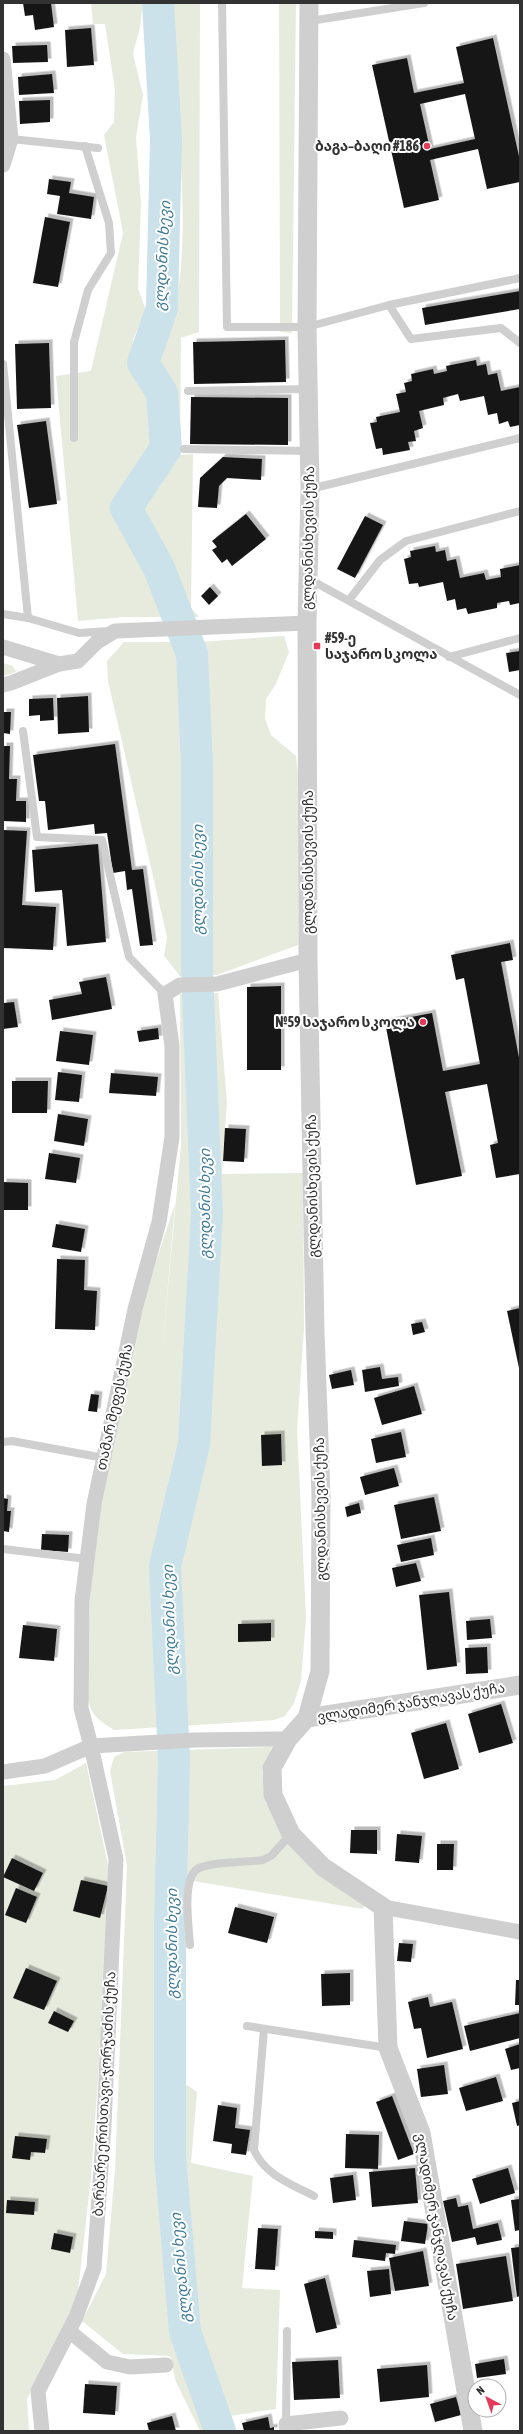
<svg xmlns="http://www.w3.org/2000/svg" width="523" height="2434" font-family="'Asap Condensed','Noto Sans Georgian',sans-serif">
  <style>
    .green { fill: #e6ebde }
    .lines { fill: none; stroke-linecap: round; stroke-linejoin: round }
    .river { stroke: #cbe2eb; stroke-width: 32 }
    .building { fill: #191919; fill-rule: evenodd; filter: url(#shadow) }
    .service { stroke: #cfcfcf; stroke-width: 8 }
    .minor { stroke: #cfcfcf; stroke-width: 15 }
    .tertiary { stroke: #cfcfcf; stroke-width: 19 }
    .poi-dot { fill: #e43957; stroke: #fff; stroke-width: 1.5 }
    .labels { text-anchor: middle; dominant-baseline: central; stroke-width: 4; stroke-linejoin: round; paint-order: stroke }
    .poi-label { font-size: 14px; font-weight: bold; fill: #323232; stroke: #fff; text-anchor: end }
    .street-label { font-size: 14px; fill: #323232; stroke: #fff }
    .water-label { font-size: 15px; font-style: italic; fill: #3f7c95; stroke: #fff }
  </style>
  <defs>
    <filter id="shadow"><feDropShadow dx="3.5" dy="-3.5" stdDeviation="0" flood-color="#0004"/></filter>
  </defs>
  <rect width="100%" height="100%" fill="#fff"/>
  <!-- green -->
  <g class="green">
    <path d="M91,3H143L140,27L133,54L143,95L136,137L141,203L138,288L146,311L133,339L139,360V377L143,380C210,309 174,96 165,3H200L199,332L181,338L180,455L193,454L191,608L199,617H124L78,621L56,376L91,371L123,233L104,135L114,122L115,90L105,24H93Z"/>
    <path d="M279,3H296L292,333L280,332Z"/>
    <path d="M284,636L289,652L276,684L266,699L265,719L271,735L296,756L298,772V945L217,975L180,976L164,956L167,937L108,681L107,661L124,642H199Z"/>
    <path d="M3,663L13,666L16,672L3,676Z"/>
    <path d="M218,993L227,1102L222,1174L303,1173L304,1328L297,1429L306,1617L301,1681L294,1703L285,1716L274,1720L114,1730C97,1719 89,1714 87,1692L90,1593L103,1486L141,1307L175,1204L161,1365L181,1145L180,994Z"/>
    <path d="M272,1747L262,1770L265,1802L279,1824L365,1903L363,1909L180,1879L177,2078L197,2092L191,2163L253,2176L242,2288L280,2290L276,2409L230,2416L232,2431H200L176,2382L170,2356L123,2354L82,2321L106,2274L115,2170L127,1866L110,1771L114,1757L124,1752Z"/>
    <path d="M86,1763L112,1883L91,2177L77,2300L27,2399L29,2431H3V1786L55,1780Z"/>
  </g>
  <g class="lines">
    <!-- river -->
    <path class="river" d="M158,3L166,139L162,308L143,363L162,393L166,448L126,508L159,568L192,654L197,765V971L207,1214L194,1444L165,1566L174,1760L170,1927V2156L185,2332L220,2431"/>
  </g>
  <!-- building -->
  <g class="building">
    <path d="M23,3H51L54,27L35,30L33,15L25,16Z"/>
    <path d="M91,28L94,65L67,67L65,30Z"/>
    <path d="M493,38L520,161V182L487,189L478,149L430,160L439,200L404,208L372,65L407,58L414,93L464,83L456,47ZM465,94L475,139L430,149L420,104Z"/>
    <path d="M47,45L48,62L13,63L12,46Z"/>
    <path d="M52,74L54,93L19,95L18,77Z"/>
    <path d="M50,100V122L20,124L19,101Z"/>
    <path d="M49,179L71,182L69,193L94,197L91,219L57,214L60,196L47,194Z"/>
    <path d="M45,217L70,222L58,287L33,283Z"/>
    <path d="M520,291V309L425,325L422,308Z"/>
    <path d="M285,340L286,382L194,384L193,342Z"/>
    <path d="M49,343L51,408L17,409L15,344Z"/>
    <path d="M476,360L477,366L486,364L488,375L497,373L501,391L520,387V425L510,427L508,421L499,424L497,413L488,415L484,396L460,401L458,394L443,398L444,405L419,411L423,428L414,431L416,441L408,442L410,450L383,455L382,448L376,449L370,423L377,422L376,417L400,412L396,394L406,392L404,383L412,381L411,374L433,369L434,374L447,371L446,366Z"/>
    <path d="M191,397L288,398V445L190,444Z"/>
    <path d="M46,421L57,504L29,508L17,425Z"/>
    <path d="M223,457L262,459L261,480L227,478L219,486L217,508L198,507L200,478Z"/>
    <path d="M246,514L266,539L232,566L227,559L222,563L212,550L217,547L212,541Z"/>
    <path d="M365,516L383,525L355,578L337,569Z"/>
    <path d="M435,546L436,552L445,550L447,561L456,559L460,578L484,573L486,580L501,577L500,569L520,565V603L510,605L509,601L497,603V608L468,614L466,608L457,610L455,599L447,601L443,582L419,587L418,583L409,584L404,559L411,557L410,551Z"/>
    <path d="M210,587L218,596L209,605L201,596Z"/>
    <path d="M520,651V670L509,672L506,653Z"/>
    <path d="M88,696L89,732L58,734L57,698Z"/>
    <path d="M53,698L54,720L40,721V715L29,716V699Z"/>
    <path d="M3,712H11L10,734L3,733Z"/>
    <path d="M115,744L132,870L143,869L153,945L140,946L132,889L127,890L125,871L113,873L107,833L95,834L94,824L48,830L45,801H39L33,755Z"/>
    <path d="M3,746H10L9,779H17L16,801H26V822L3,821Z"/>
    <path d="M3,830L27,831L22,905L56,907L53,950L3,948Z"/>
    <path d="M98,844L106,942L67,946L62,890L35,892L32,850Z"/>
    <path d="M510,943L513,960L501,962L520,1063V1174L496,1178L490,1145L498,1143L487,1084L445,1092L462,1176L416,1185L385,1022L432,1013L443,1071L480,1064L464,978L456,980L451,955Z"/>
    <path d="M106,977L112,1009L52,1020L49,1000L82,994L79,982Z"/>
    <path d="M281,986V1070H247V987Z"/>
    <path d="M14,1002L18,1027L3,1029V1003Z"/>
    <path d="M158,1028L159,1039L139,1042L137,1031Z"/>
    <path d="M60,1031L93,1035L89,1065L56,1061Z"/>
    <path d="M58,1072L82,1075L79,1102L55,1100Z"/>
    <path d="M111,1073L158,1077L156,1096L109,1093Z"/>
    <path d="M12,1081H48L47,1113H12Z"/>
    <path d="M58,1114L88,1119L84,1146L54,1141Z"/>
    <path d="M225,1128L246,1129L244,1162L223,1161Z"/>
    <path d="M49,1153L80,1158L76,1183L45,1179Z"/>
    <path d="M3,1182L28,1183V1210H3Z"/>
    <path d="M56,1224L85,1229L81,1252L52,1247Z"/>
    <path d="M57,1259L85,1260L84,1290L97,1291L95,1330L55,1329Z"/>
    <path d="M520,1308V1368H519L507,1311Z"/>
    <path d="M422,1322L425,1332L413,1335L411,1324Z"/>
    <path d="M380,1367L382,1379L398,1377L399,1386L365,1392L362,1370Z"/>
    <path d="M351,1370L354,1385L332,1389L329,1375Z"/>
    <path d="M414,1386L422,1414L382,1425L374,1398Z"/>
    <path d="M91,1394L99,1395L97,1412L88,1411Z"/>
    <path d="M401,1432L406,1457L376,1463L371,1439Z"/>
    <path d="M281,1434L282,1465L262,1466L261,1435Z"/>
    <path d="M394,1468L399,1486L365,1495L360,1477Z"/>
    <path d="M434,1497L441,1531L401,1539L394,1505Z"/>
    <path d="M3,1498L8,1499L7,1511H11L9,1532L3,1531Z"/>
    <path d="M359,1503L361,1513L347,1517L345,1507Z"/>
    <path d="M42,1534L69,1535L68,1552L41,1550Z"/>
    <path d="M431,1538L434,1555L401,1562L397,1545Z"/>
    <path d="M416,1563L421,1581L396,1587L392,1568Z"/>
    <path d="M449,1592L457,1666L427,1670L419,1595Z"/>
    <path d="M490,1619L492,1638L467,1640L466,1621Z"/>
    <path d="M271,1623V1641L238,1642V1624Z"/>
    <path d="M23,1625L57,1629L54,1661L19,1658Z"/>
    <path d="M487,1647L488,1673L466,1674L465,1648Z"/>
    <path d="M501,1704L513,1743L479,1753L468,1714Z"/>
    <path d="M446,1723L459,1769L424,1779L411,1733Z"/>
    <path d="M351,1830H377V1854L350,1853Z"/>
    <path d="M397,1834L422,1836L419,1863L395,1861Z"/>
    <path d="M437,1844H454L453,1870H437Z"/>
    <path d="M12,1858L43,1873L34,1891L3,1877Z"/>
    <path d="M81,1880L108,1886L100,1918L73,1911Z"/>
    <path d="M16,1888L37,1897L26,1923L5,1915Z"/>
    <path d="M235,1907L274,1917L267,1943L228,1933Z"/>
    <path d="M399,1943L413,1944L411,1962L397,1961Z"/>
    <path d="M26,1968L57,1981L44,2010L13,1998Z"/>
    <path d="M350,1973V2005L322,2006L321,1974Z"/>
    <path d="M516,1980H520V2005H515Z"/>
    <path d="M428,1997L430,2007L452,2002L463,2049L427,2058L421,2028L414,2029L408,2002Z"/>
    <path d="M54,2011L74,2021L68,2032L48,2023Z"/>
    <path d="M520,2013V2038L470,2051L464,2026Z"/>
    <path d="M520,2044V2068L511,2070L505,2049Z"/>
    <path d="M444,2065L448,2094L421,2097L417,2069Z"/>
    <path d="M496,2077L503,2101L466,2111L459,2088Z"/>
    <path d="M392,2096L414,2154L398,2160L376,2102Z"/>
    <path d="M520,2101V2125L517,2126L512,2103Z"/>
    <path d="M218,2105L237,2108L235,2128L250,2130L246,2155L231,2153L232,2144L213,2141Z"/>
    <path d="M346,2134L379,2135L378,2169L345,2168Z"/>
    <path d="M15,2136L47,2139L45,2153L31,2152L30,2160L12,2158Z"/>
    <path d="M415,2168L418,2203L372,2207L369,2172Z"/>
    <path d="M508,2168L515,2193L480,2204L472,2179Z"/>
    <path d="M353,2175L356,2200L333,2203L330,2178Z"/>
    <path d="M456,2198L458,2207L468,2205L473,2229L498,2223L502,2240L477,2245L475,2237L452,2242L443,2201Z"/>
    <path d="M520,2199V2230L515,2231L511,2200Z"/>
    <path d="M7,2200L35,2202L34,2215L6,2213Z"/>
    <path d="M404,2221L428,2224L425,2244L401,2241Z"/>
    <path d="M258,2228L278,2229L275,2270L255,2269Z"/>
    <path d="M315,2231L333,2232V2239L315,2238Z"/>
    <path d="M54,2233L73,2237L70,2253L51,2249Z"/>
    <path d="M354,2240L396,2245L395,2254L386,2253L385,2261L352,2257Z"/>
    <path d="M520,2247V2296L517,2297L511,2248Z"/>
    <path d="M423,2251L429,2286L395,2291L389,2258Z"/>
    <path d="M506,2256L513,2301L463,2309L456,2264Z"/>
    <path d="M389,2269L391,2294L370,2297L367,2271Z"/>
    <path d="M325,2278L337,2328L316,2333L304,2284Z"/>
    <path d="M504,2359L506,2374L477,2378L475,2364Z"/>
    <path d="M338,2360L340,2398L294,2400L292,2362Z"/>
    <path d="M427,2365L429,2397L380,2402L377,2369Z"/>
    <path d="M85,2384L117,2386L115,2415L83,2413Z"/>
    <path d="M456,2397L461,2415L435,2422L430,2404Z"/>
    <path d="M172,2416L176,2431H149L147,2423Z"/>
    <path d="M268,2417L270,2428L274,2427V2431H244L242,2423Z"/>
  </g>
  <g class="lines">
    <!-- service -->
    <g class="service">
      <path d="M222,3L227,327H307L389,305L520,278"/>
      <path d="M310,21L424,3"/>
      <path d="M11,139L98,148"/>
      <path d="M389,305L411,339L501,328L520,343"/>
      <path d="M3,364L28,618L3,614"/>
      <path d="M188,391L308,389"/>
      <path d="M74,438V342L88,290L111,253L109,223L85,146"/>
      <path d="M184,449L309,451"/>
      <path d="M310,489L520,438"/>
      <path d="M309,579L520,695"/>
      <path d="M349,600L380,560L406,541L520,511"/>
      <path d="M28,618L79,633L110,631"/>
      <path d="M449,657L520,638"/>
      <path d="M23,731L37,837L102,840L129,957L165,994"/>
      <path d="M3,1442L12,1441L104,1458"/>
      <path d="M3,1549L87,1559"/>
      <path d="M190,1945C189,1927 181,1876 199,1868C214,1861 245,1863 263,1860L271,1856L291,1834"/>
      <path d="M247,2026L388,2048"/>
      <path d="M264,2029L254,2150C265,2175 291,2184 314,2196"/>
      <path d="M286,2424L287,2331"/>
    </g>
    <!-- minor -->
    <g class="minor">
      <path d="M3,59L11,139L3,165"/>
      <path d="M3,647L59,664L78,661L97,642L115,631L307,623"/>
      <path d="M3,685L11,683L59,664"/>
      <path d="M3,1772L45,1766L91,1746L195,1740L288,1739"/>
      <path d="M383,1907L520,1932"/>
      <path d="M69,2331L107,2362L130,2367L166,2365"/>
      <path d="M42,2431L38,2391L76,2317L94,2268L104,2125L116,1859L91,1746L81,1708L82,1601L94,1504L135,1309L159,1222L172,1137V1046L165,994L180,985L217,984L308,960"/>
      <path d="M287,2431L286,2424L341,2418"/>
    </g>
    <!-- tertiary -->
    <g class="tertiary">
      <path d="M307,1718L320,1671L321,1496L315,1331L308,960L307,623L310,489L307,327L309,3"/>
      <path d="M473,2431L421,2133L388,2048L383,1907L323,1867L291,1834L273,1795L272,1768L288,1739L307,1718L520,1685"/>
    </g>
  </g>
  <!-- markers -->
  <g class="poi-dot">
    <circle cx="427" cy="146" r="4"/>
    <rect x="313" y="642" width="8" height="8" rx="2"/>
    <circle cx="423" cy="1022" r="4"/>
  </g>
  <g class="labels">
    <!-- poi labels -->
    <g class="poi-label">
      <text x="419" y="146">ბაგა–ბაღი #186</text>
      <text x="325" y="638" text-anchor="start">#59-ე<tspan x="325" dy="16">საჯარო სკოლა</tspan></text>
      <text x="415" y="1022">№59 საჯარო სკოლა</text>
    </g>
    <!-- street labels -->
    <g class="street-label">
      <text transform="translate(308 538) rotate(-89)">გლდანისხევის ქუჩა</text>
      <text transform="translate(308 862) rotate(-90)">გლდანისხევის ქუჩა</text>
      <text transform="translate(312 1186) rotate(-91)">გლდანისხევის ქუჩა</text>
      <text transform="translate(114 1407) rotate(-78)">თამარ მეფეს ქუჩა</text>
      <text transform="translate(320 1509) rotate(-91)">გლდანისხევის ქუჩა</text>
      <text transform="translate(411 1702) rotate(-9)">ვლადიმერ ჯანჯღავას ქუჩა</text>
      <text transform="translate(104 2094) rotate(-87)">ბარბარე ერისთავი-ჯორჯაძის ქუჩა</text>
      <text transform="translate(437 2227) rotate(80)">ვლადიმერ ჯანჯღავას ქუჩა</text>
    </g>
    <!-- water labels -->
    <g class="water-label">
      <text transform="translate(162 256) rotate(-87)">გლდანის ხევი</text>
      <text transform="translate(197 880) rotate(-90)">გლდანის ხევი</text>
      <text transform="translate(204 1204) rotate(-90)">გლდანის ხევი</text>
      <text transform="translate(169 1620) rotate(-92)">გლდანის ხევი</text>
      <text transform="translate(171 1944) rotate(-90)">გლდანის ხევი</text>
      <text transform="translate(180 2268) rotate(-95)">გლდანის ხევი</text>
    </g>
  </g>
  <!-- border -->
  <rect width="523" height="2434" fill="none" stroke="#323232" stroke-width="8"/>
  <!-- north arrow -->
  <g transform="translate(487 2398) rotate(319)"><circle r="19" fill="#ffffff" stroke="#adadad"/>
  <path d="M0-3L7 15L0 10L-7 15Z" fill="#e43957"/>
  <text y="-6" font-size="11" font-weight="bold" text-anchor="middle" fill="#323232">N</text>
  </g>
</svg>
